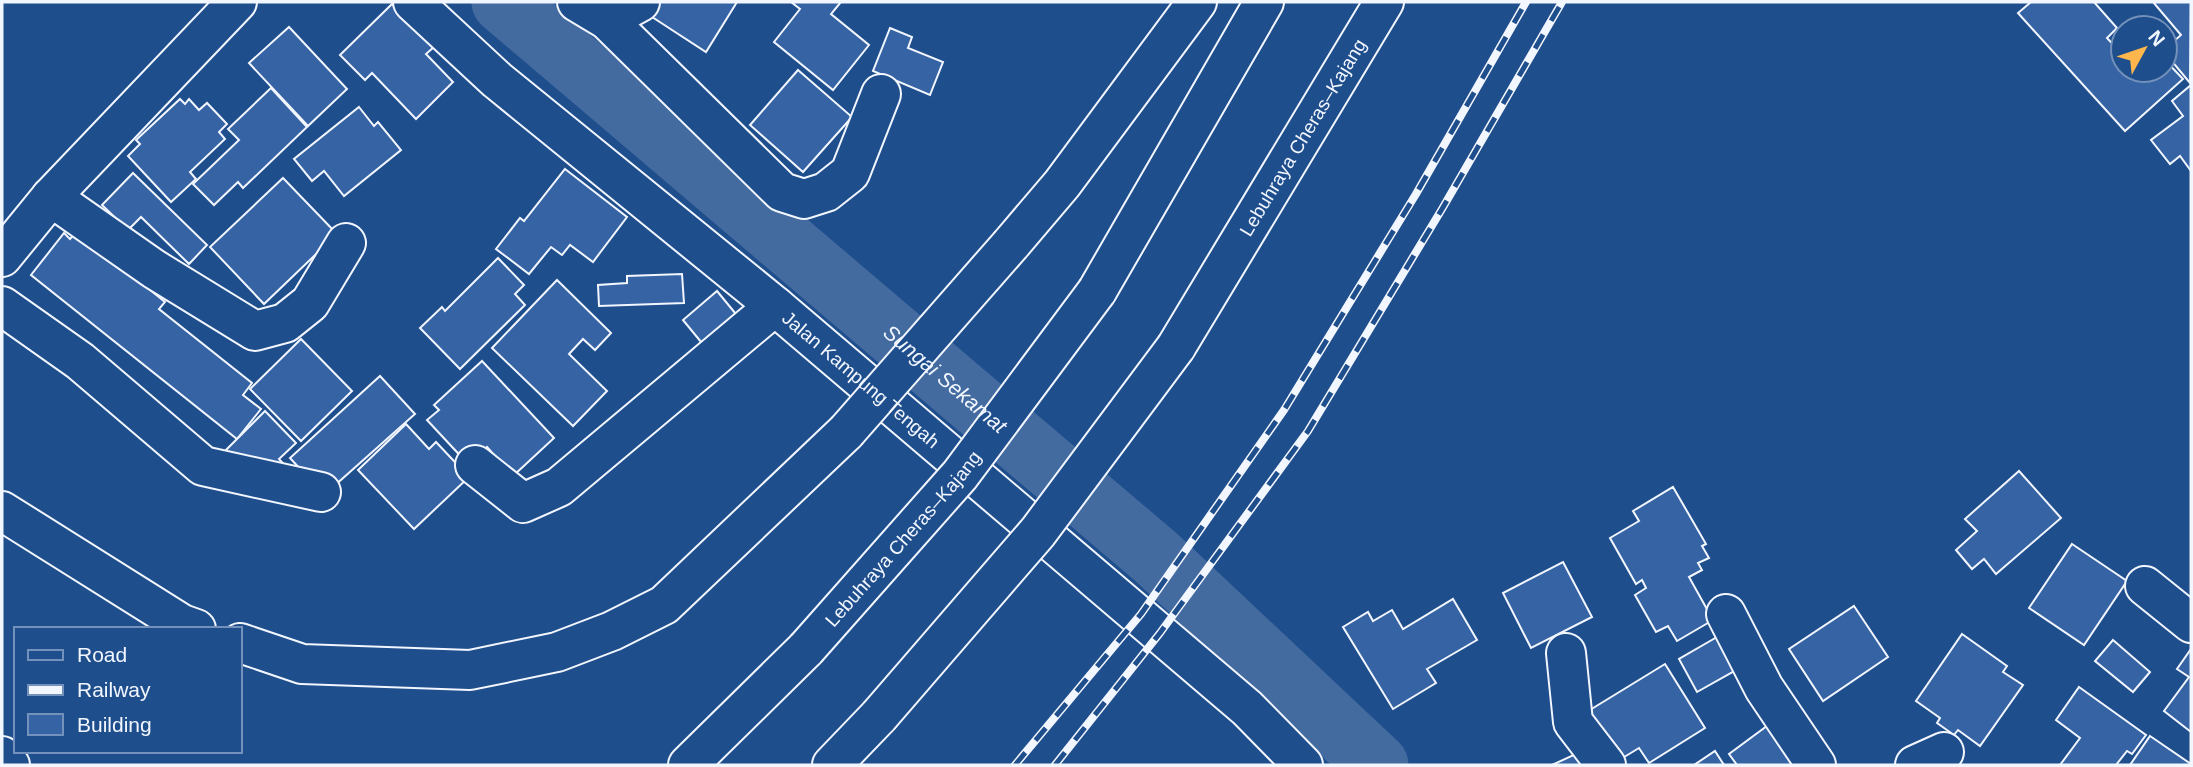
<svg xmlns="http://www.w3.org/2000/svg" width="2193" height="767" font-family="Helvetica,sans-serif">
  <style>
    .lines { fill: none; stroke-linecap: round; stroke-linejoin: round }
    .river { stroke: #446ba0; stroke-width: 63 }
    .building { fill: #3563a3; stroke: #f2f6ff; stroke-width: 2 }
    .minor-casing { stroke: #f2f6ff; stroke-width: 42 }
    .highway-casing { stroke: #f2f6ff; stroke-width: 42 }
    .minor { stroke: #1f4e8c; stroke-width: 38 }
    .highway { stroke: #1f4e8c; stroke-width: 38 }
    .rail-casing { stroke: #f2f6ff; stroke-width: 8 }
    .rail { stroke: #1f4e8c; stroke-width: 5; stroke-dasharray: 16; stroke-linecap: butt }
    .highway-bridge-casing { stroke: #f2f6ff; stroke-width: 42; stroke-linecap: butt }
    .highway-bridge { stroke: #1f4e8c; stroke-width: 38 }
    .labels { text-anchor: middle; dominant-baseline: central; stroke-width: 5; stroke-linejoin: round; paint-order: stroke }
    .street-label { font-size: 19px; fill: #f2f6ff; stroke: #1f4e8c }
    .water-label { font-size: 21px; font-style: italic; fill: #f2f6ff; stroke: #1f4e8c }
  </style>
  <rect width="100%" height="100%" fill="#1f4e8c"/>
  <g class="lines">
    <!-- river -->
    <path class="river" id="s1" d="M503,2L1157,558L1377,765"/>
  </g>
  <!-- building -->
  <g class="building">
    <path d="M657,2H737L706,52L649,15Z"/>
    <path d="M791,2H841L831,14L869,45L833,90L774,42L800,9Z"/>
    <path d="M2031,2H2094L2117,28L2107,38L2120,52L2123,49V70H2165V60L2183,79L2125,131L2018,13Z"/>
    <path d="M2153,2H2191L2190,83L2165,53V49L2181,35Z"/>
    <path d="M392,4L434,47L426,54L453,82L416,119L372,73L365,80L340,55Z"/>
    <path d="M289,27L347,89L308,126L249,63Z"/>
    <path d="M890,28L912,37L908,48L943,62L930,95L873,71Z"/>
    <path d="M798,70L852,117L803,172L750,125Z"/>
    <path d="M2191,85V171L2180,156L2170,164L2151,140L2183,116L2172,101Z"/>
    <path d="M271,88L307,127L243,188L238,182L214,205L193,184L239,140L228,129Z"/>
    <path d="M180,99L185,104L189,99L199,110L207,103L227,124L219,132L225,139L190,172L196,179L171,202L128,156L140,144L136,140Z"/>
    <path d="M359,107L374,126L378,122L401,150L344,196L324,171L312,181L294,159Z"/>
    <path d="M565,169L627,217L593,262L570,245L562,255L551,247L529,274L496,249L520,218L524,221Z"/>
    <path d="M133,173L207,245L189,264L141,217L128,230L102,205Z"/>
    <path d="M283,178L337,234L264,304L210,247Z"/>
    <path d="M77,231L165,302L159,309L252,383L243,395L261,409L237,439L31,275L64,233L70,239Z"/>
    <path d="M498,258L524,285L515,294L525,305L460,369L420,328L442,307L445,311Z"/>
    <path d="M682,274L684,303L599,306L598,285L627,283V276Z"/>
    <path d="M557,280L611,333L595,350L583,339L569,354L607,391L573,426L492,348Z"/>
    <path d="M717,291L740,319L706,348L683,320Z"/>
    <path d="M301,339L352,391L301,441L250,389Z"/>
    <path d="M482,361L554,438L513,476L487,447L468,464L427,420L439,410L434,405Z"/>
    <path d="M380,376L415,414L324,495L290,458Z"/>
    <path d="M265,411L296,443L279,459L287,468L222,454Z"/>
    <path d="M406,424L429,449L436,442L469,477L414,529L358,470Z"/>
    <path d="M2019,471L2061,518L1996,574L1984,559L1972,569L1956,550L1977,531L1965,519Z"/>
    <path d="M1673,487L1706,544L1702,546L1709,558L1698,563L1702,570L1689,577L1713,620L1677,641L1668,626L1656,632L1635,595L1646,588L1642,580L1636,584L1610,538L1639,521L1633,511Z"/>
    <path d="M2072,544L2127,581L2084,645L2029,608Z"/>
    <path d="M1563,562L1592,617L1531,648L1503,593Z"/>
    <path d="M1453,599L1477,640L1427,669L1436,683L1393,709L1343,627L1368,612L1373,621L1392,610L1403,629Z"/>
    <path d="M1854,606L1888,657L1823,701L1789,649Z"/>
    <path d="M1962,634L2007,666L2003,672L2023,685L1980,746L1958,730L1954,735L1937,723L1940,718L1916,701Z"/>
    <path d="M1717,637L1736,670L1697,692L1679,659Z"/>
    <path d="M2113,640L2150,672L2133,692L2095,661Z"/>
    <path d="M2191,649V732L2164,711L2189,677L2177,669Z"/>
    <path d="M1665,664L1705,728L1649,763L1639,748L1616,762L1585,713Z"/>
    <path d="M2079,687L2146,735L2132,754L2127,751L2116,765H2060L2080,738L2056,720Z"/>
    <path d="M1771,723L1794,765H1737L1729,754Z"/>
    <path d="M2150,736L2191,764V765H2130Z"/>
    <path d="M1715,751L1724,765H1694Z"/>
    <path d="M1580,752L1586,765H1552Z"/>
  </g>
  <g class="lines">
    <!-- minor casing -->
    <g class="minor-casing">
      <g id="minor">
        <path id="s2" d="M413,2L497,80L775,306L1247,708L1303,765"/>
        <path d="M577,2L607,20L782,192L804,199L826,192L850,173L881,94"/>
        <path d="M607,20L640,2"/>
        <path d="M51,197L154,269L255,331L285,323L310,303L346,243"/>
        <path d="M2,257L51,197L237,2"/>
        <path d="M2,306L80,361L203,466L321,492"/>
        <path d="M475,465L523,503L559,487L775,306"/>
        <path d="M2145,586L2191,623"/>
        <path d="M1726,614L1764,688L1816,765"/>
        <path d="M1566,653L1573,722L1606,765"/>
        <path d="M1915,765L1944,752"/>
      </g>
    </g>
    <!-- highway casing -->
    <g class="highway-casing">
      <g id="highway">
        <path d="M1011,244L1062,184L1197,2"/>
        <path d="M1097,291L1264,2"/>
        <path id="s3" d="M1176,347L1384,2"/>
        <path d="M2,511L182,624L196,629"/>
        <path d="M240,643L302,664L470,670L557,652L612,631L664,605L846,432"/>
        <path d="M2,756L10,765"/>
        <path d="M688,765L806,649"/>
        <path d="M832,765L879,716"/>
      </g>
    </g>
    <!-- minor -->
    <use href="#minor" class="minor"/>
    <!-- highway -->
    <use href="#highway" class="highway"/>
    <!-- rail casing -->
    <g class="rail-casing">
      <g id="rail">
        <path d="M1015,765L1141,614L1284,410L1416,194L1526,2"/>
        <path d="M1055,765L1160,633L1308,431L1442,209L1562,2"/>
      </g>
    </g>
    <!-- rail -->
    <use href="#rail" class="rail"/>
    <!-- highway-bridge casing -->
    <g class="highway-bridge-casing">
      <g id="highway-bridge">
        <path d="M846,432L1011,244"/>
        <path id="s4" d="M806,649L960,475L1097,291"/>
        <path d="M879,716L1038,532L1176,347"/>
      </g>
    </g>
    <!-- highway-bridge -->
    <use href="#highway-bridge" class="highway-bridge"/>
  </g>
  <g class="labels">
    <!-- street labels -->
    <g class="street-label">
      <text stroke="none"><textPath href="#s3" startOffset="245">Lebuhraya Cheras–Kajang</textPath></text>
      <text stroke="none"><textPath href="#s2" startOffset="586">Jalan Kampung Tengah</textPath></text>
      <text stroke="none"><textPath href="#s4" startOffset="147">Lebuhraya Cheras–Kajang</textPath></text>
    </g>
    <!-- water labels -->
    <g class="water-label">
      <text stroke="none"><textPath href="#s1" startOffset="581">Sungai Sekamat</textPath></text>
    </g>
  </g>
  <!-- border -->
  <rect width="2193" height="767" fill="none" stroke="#f2f6ff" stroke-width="7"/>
  <!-- legend -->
  <rect x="14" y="627" width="228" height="126" fill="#1f4e8c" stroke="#7391ba" stroke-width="2"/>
  <rect x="28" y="650" width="35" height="10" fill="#1f4e8c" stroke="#7391ba" stroke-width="2"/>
  <text x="77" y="662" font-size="21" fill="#f2f6ff">Road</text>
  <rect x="28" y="685" width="35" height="10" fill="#f2f6ff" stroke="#7391ba" stroke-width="2"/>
  <text x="77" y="697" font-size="21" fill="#f2f6ff">Railway</text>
  <rect x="28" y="714" width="35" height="21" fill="#3563a3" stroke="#7391ba" stroke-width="2"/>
  <text x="77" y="732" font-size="21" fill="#f2f6ff">Building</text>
  <!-- north arrow -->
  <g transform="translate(2144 49) rotate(50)"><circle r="33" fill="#1f4e8c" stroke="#7391ba" stroke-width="2"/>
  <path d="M0-5L12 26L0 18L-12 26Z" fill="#ffb74d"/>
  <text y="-10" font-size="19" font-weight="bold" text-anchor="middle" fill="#f2f6ff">N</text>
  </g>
</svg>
